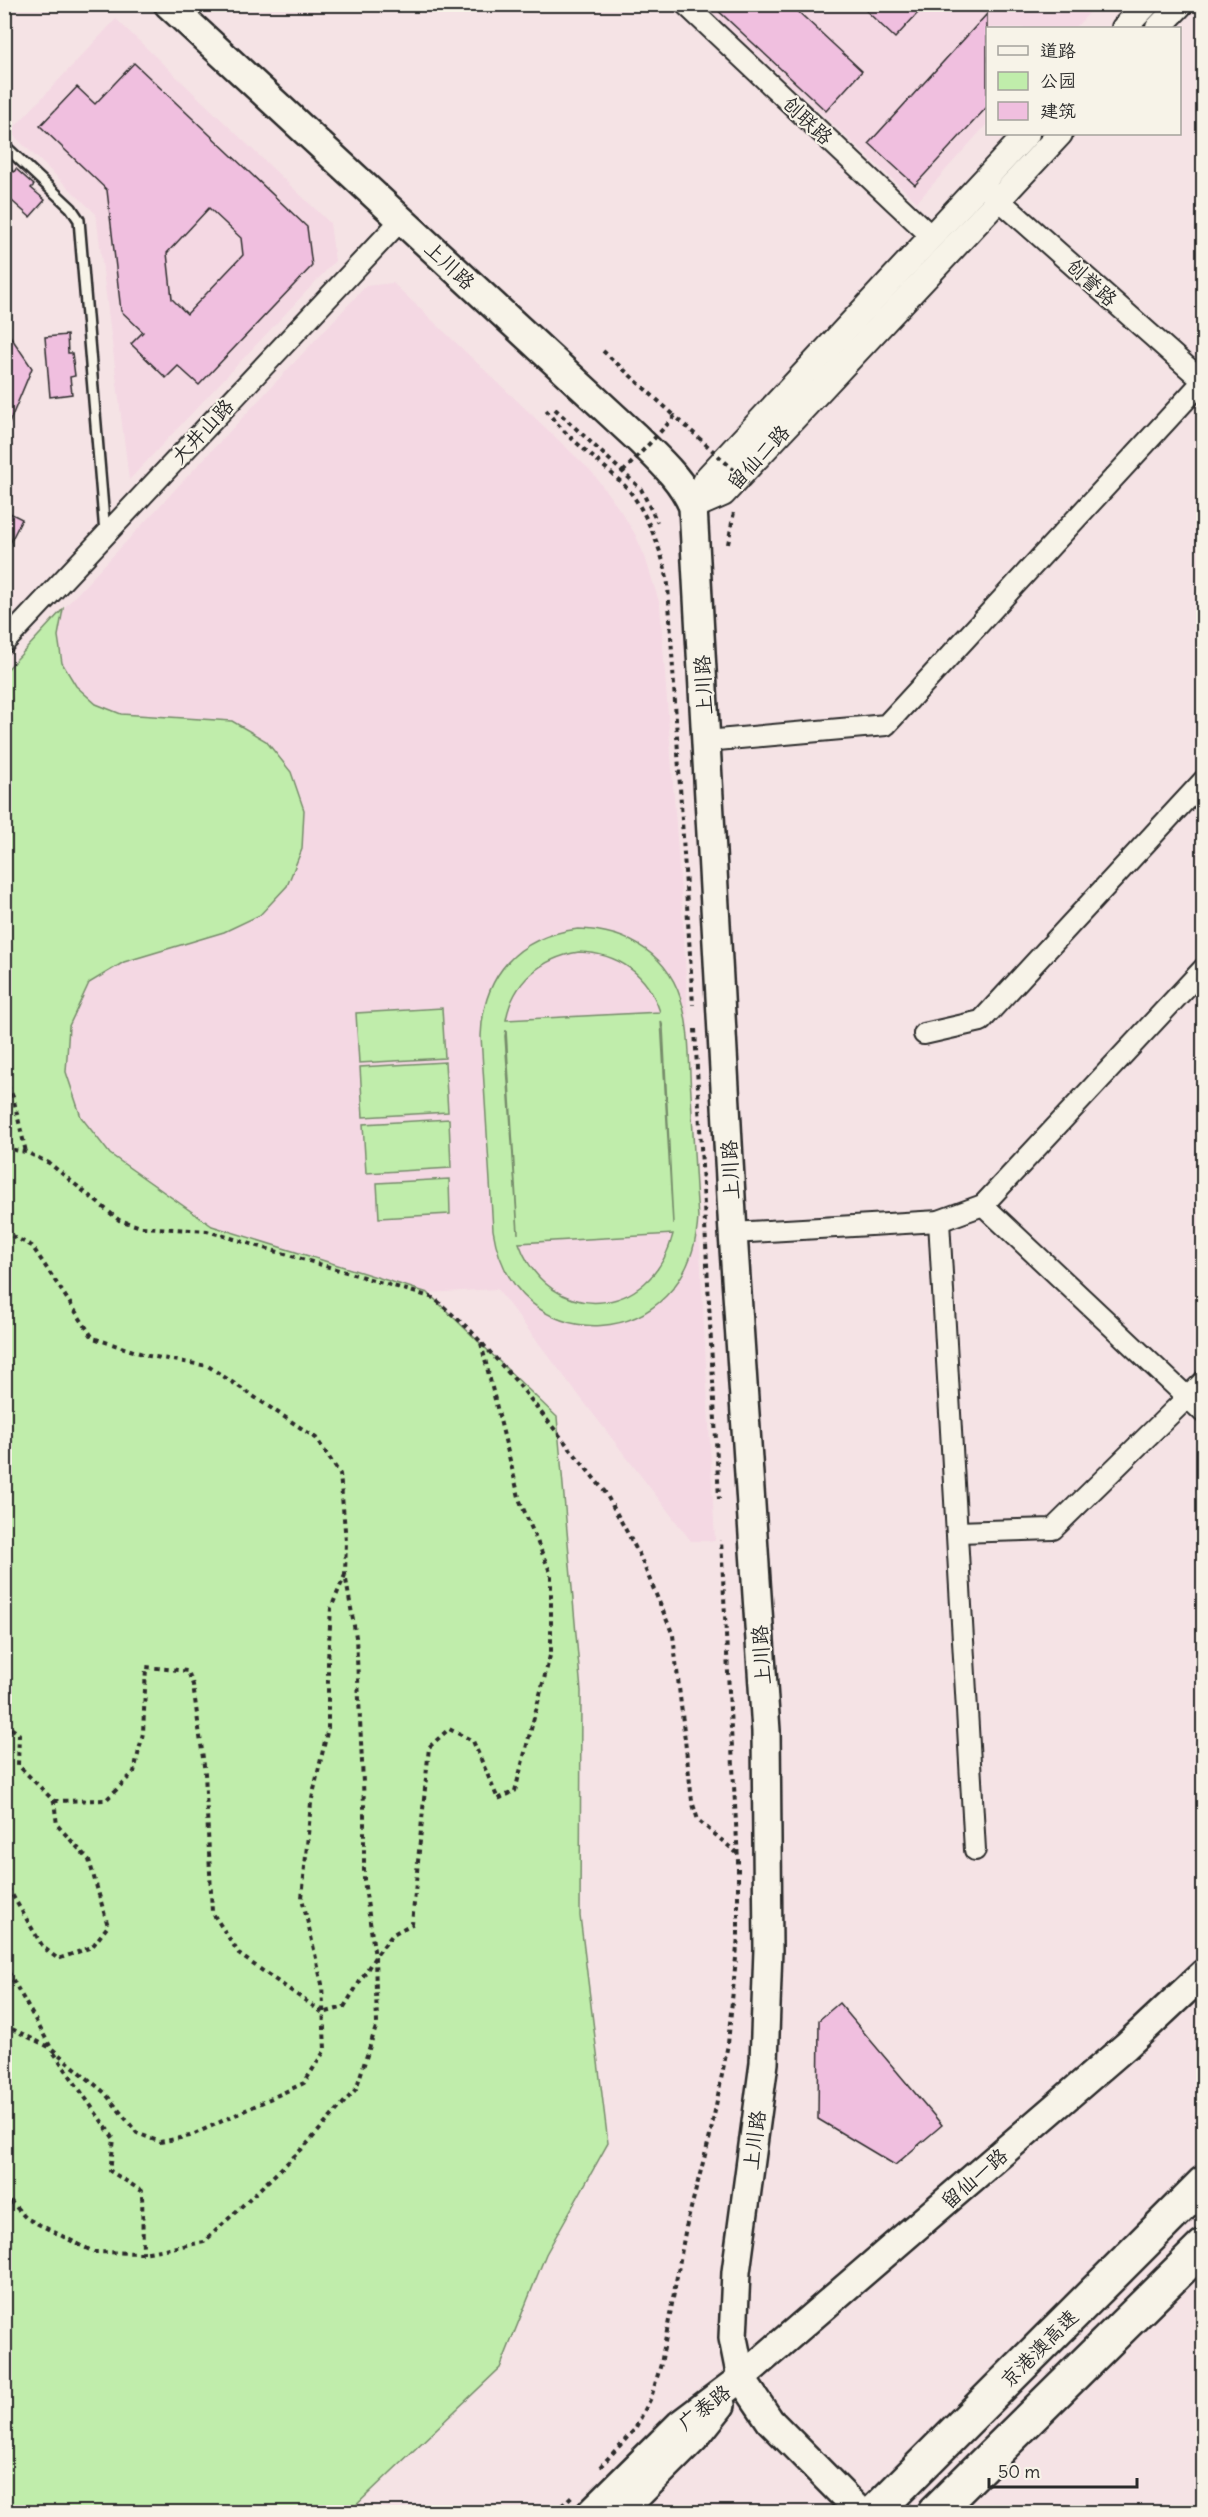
<svg xmlns="http://www.w3.org/2000/svg" width="1208" height="2517" font-family="Delius,'LXGW WenKai TC',sans-serif">
  <style>
    .built { fill: #f4d8e3 }
    .green { fill: #c0edab; stroke: #768c6b; stroke-width: 1.5; fill-rule: evenodd }
    .building { fill: #f0bfdf; stroke: #2b2b2b; stroke-width: 1.5; fill-rule: evenodd }
    .lines { fill: none; stroke-linecap: round; stroke-linejoin: round }
    .service-casing { stroke: #2b2b2b; stroke-width: 14 }
    .minor-casing { stroke: #2b2b2b; stroke-width: 24 }
    .tertiary-casing { stroke: #2b2b2b; stroke-width: 28 }
    .secondary-casing { stroke: #2b2b2b; stroke-width: 32 }
    .motorway-casing { stroke: #2b2b2b; stroke-width: 38 }
    .path { stroke: #2b2b2b; stroke-width: 4; stroke-dasharray: 4.5 4.5; stroke-linecap: butt }
    .service { stroke: #f7f3e8; stroke-width: 9 }
    .minor { stroke: #f7f3e8; stroke-width: 20 }
    .tertiary { stroke: #f7f3e8; stroke-width: 24 }
    .secondary { stroke: #f7f3e8; stroke-width: 27 }
    .motorway { stroke: #f7f3e8; stroke-width: 33 }
    .path-bridge { stroke: #2b2b2b; stroke-width: 4; stroke-dasharray: 4.5 4.5; stroke-linecap: butt }
    .labels { text-anchor: middle; dominant-baseline: central; stroke-width: 4.5; stroke-linejoin: round; paint-order: stroke }
    .street-label { font-size: 20px; fill: #2b2b2b; stroke: #f7f3e8 }
  </style>
  <rect width="100%" height="100%" fill="#f5e3e5"/>
  <filter id="ink" filterUnits="userSpaceOnUse"><feTurbulence type="fractalNoise" baseFrequency=".0167" numOctaves="2"/><feDisplacementMap in="SourceGraphic" scale="12" xChannelSelector="R" yChannelSelector="G"/><feConvolveMatrix kernelMatrix="1 2 1 2 8 2 1 2 1" color-interpolation-filters="sRGB"/></filter>
  <g filter="url(#ink)">
    <!-- built -->
    <g class="built">
      <path d="M704,5H1097L1075,28H988L987,124L917,202Z"/>
      <path d="M116,19L330,223L335,261L129,480L96,214L10,132Z"/>
      <path d="M393,283L592,472L622,513L635,534L645,557L660,605L683,921L715,1541H691L497,1289L428,1293L212,1226L110,1154L81,1117L66,1072L69,1026L89,983L124,962L224,932L232,721L121,714L96,704L76,686L62,663L58,636L63,609L366,286Z"/>
    </g>
    <!-- green -->
    <g class="green">
      <path d="M63,609L58,636L62,663L76,686L96,704L121,714L232,721L266,741L291,772L304,810L302,849L287,886L260,915L224,932L124,962L89,983L69,1026L66,1072L81,1117L110,1154L212,1226L428,1293L557,1417L581,1691L580,1916L608,2143L546,2254L500,2368L349,2512H5L4,673Z"/>
      <path d="M578,929C628,930 671,955 683,1007C690,1034 689,1065 691,1094C693,1135 695,1176 698,1217C691,1355 514,1364 493,1230L481,1036C483,975 517,937 578,929ZM579,952C618,953 648,974 660,1012L506,1020C513,982 541,958 579,952ZM661,1021L663,1027L673,1224ZM506,1030L518,1233V1234L505,1036ZM673,1234C652,1320 549,1327 519,1243Z"/>
      <path d="M442,1008L445,1058L359,1063L356,1013Z"/>
      <path d="M445,1062L448,1112L363,1117L360,1067Z"/>
      <path d="M449,1119L451,1168L366,1173L363,1124Z"/>
      <path d="M449,1179L450,1214L379,1218L377,1183Z"/>
    </g>
    <!-- building -->
    <g class="building">
      <path d="M711,4H790L862,71L826,111Z"/>
      <path d="M859,4H926L895,38Z"/>
      <path d="M987,14V107L915,185L869,143Z"/>
      <path d="M134,63L307,227L312,266L199,385L178,366L166,378L131,344L143,332L121,311L107,190L40,126L77,87L95,104ZM209,208L241,238L243,255L187,314L172,299L167,253Z"/>
      <path d="M4,164L14,172L16,169L34,185L31,188L45,200L30,217L4,194Z"/>
      <path d="M4,327L32,368L5,433H4Z"/>
      <path d="M67,335L68,353H72L75,376L70,377L72,394L50,397L45,337Z"/>
      <path d="M4,510L22,519L4,555Z"/>
      <path d="M839,2003L942,2125L895,2165L818,2119L819,2020Z"/>
    </g>
    <g class="lines">
      <!-- service casing -->
      <g class="service-casing">
        <path id="service" d="M4,145L71,208L79,220L105,533"/>
      </g>
      <!-- minor casing -->
      <g class="minor-casing">
        <g id="minor">
          <path d="M685,4L931,236"/>
          <path d="M988,190L1204,382"/>
          <path d="M4,643L401,220"/>
          <path d="M706,741L886,725L1204,380"/>
          <path d="M924,1034L981,1021L1204,780"/>
          <path d="M983,1205L1204,1413"/>
          <path d="M939,1221L975,1850"/>
          <path d="M733,1233L939,1221L983,1205L1204,968"/>
          <path d="M957,1532L1053,1529L1204,1381"/>
        </g>
      </g>
      <!-- tertiary casing -->
      <g class="tertiary-casing">
        <g id="tertiary">
          <path d="M1124,28L1147,4"/>
          <path d="M1158,28L1181,4"/>
          <path d="M693,507L723,494L1060,134"/>
          <path d="M693,507L707,478L1027,134"/>
        </g>
      </g>
      <!-- secondary casing -->
      <g class="secondary-casing">
        <g id="secondary">
          <path d="M168,4L636,437C657,458 682,479 693,507L733,1233L766,1731L768,1949L764,2063L736,2272L733,2338L741,2378L770,2421L860,2512"/>
          <path d="M591,2512L680,2424L741,2378L1126,2046L1204,1973"/>
          <path d="M621,2512L694,2439L721,2405"/>
        </g>
      </g>
      <!-- motorway casing -->
      <g class="motorway-casing">
        <g id="motorway">
          <path d="M875,2512L1204,2183"/>
          <path d="M935,2512L1204,2246"/>
        </g>
      </g>
      <!-- path -->
      <g class="path">
        <path d="M603,351L675,416"/>
        <path d="M555,409L641,489L657,522"/>
        <path d="M546,410C567,439 598,459 623,484C644,504 665,557 668,585L693,1005"/>
        <path d="M728,544L734,512"/>
        <path d="M695,1029L719,1499"/>
        <path d="M4,1077L13,1097L26,1152"/>
        <path d="M4,1148L26,1152L49,1163L119,1220L141,1227L207,1231L434,1298L471,1331L515,1380L605,1492L639,1554L673,1635L692,1801L698,1820L738,1854"/>
        <path d="M4,1232L32,1246L93,1338L149,1356L208,1366L316,1438L340,1474L346,1541L345,1574L356,1637L364,1804V1880L375,1957L377,2024L356,2089L305,2146L204,2242L143,2253L94,2252L26,2218L4,2194"/>
        <path d="M4,1723L19,1734L18,1765L54,1801L57,1825L89,1860L108,1926L92,1947L58,1959L43,1947L4,1881"/>
        <path d="M54,1801L106,1800L134,1772L143,1733L146,1667L188,1671L193,1685L205,1773L212,1912L240,1955L323,2013L344,2007L375,1957L393,1934L412,1924L429,1747L449,1729L473,1741L498,1799L515,1791L551,1652V1574L520,1501L481,1343"/>
        <path d="M4,1964L50,2046"/>
        <path d="M4,2025L51,2048L105,2093L137,2133L160,2142L190,2136L304,2083L325,2050L322,1984L302,1898L311,1803L328,1728V1660L331,1608L345,1575"/>
        <path d="M54,2053L114,2139L110,2171L142,2191L143,2253"/>
        <path d="M600,2467L635,2429L651,2398L661,2364L686,2227L710,2136L728,2044L738,1936V1861L721,1540"/>
        <path d="M555,2512L574,2494"/>
      </g>
      <!-- service -->
      <use href="#service" class="service"/>
      <!-- minor -->
      <use href="#minor" class="minor"/>
      <!-- tertiary -->
      <use href="#tertiary" class="tertiary"/>
      <!-- secondary -->
      <use href="#secondary" class="secondary"/>
      <!-- motorway -->
      <use href="#motorway" class="motorway"/>
      <!-- path-bridge -->
      <path class="path-bridge" d="M623,472L675,416L748,483"/>
    </g>
  </g>
  <g class="labels">
    <!-- street labels -->
    <g class="street-label">
      <text transform="translate(808 120) rotate(43)">创联路</text>
      <text transform="translate(450 265) rotate(43)">上川路</text>
      <text transform="translate(1092 282) rotate(42)">创誉路</text>
      <text transform="translate(202 431) rotate(-47)">大井山路</text>
      <text transform="translate(758 457) rotate(-47)">留仙二路</text>
      <text transform="translate(703 685) rotate(-93)">上川路</text>
      <text transform="translate(730 1170) rotate(-93)">上川路</text>
      <text transform="translate(761 1655) rotate(-94)">上川路</text>
      <text transform="translate(754 2140) rotate(-83)">上川路</text>
      <text transform="translate(974 2178) rotate(-41)">留仙一路</text>
      <text transform="translate(1039 2348) rotate(-45)">京港澳高速</text>
      <text transform="translate(704 2407) rotate(-38)">广泰路</text>
    </g>
  </g>
  <!-- margin -->
  <rect width="1208" height="2517" fill="none" stroke="#f7f3e8" stroke-width="24"/>
  <rect x="12" y="12" width="1184" height="2493" fill="none" stroke="#2b2b2b" stroke-width="2" filter="url(#ink)"/>
  <!-- legend -->
  <rect x="986" y="27" width="195" height="108" fill="#f7f3e8" stroke="#a5a39c" stroke-width="1.5"/>
  <rect x="998" y="46" width="30" height="9" fill="#f7f3e8" stroke="#a5a39c" stroke-width="1.5"/>
  <text x="1040" y="57" font-size="18" fill="#2b2b2b">道路</text>
  <rect x="998" y="72" width="30" height="18" fill="#c0edab" stroke="#a5a39c" stroke-width="1.5"/>
  <text x="1040" y="87" font-size="18" fill="#2b2b2b">公园</text>
  <rect x="998" y="102" width="30" height="18" fill="#f0bfdf" stroke="#a5a39c" stroke-width="1.5"/>
  <text x="1040" y="117" font-size="18" fill="#2b2b2b">建筑</text>
  <!-- scale -->
  <path d="M989 2478v9h148v-9" fill="none" stroke="#2b2b2b" stroke-width="3"/>
  <text x="998" y="2478" font-size="18" fill="#2b2b2b" stroke="#f7f3e8" stroke-width="4.5" paint-order="stroke">50 m</text>
</svg>
